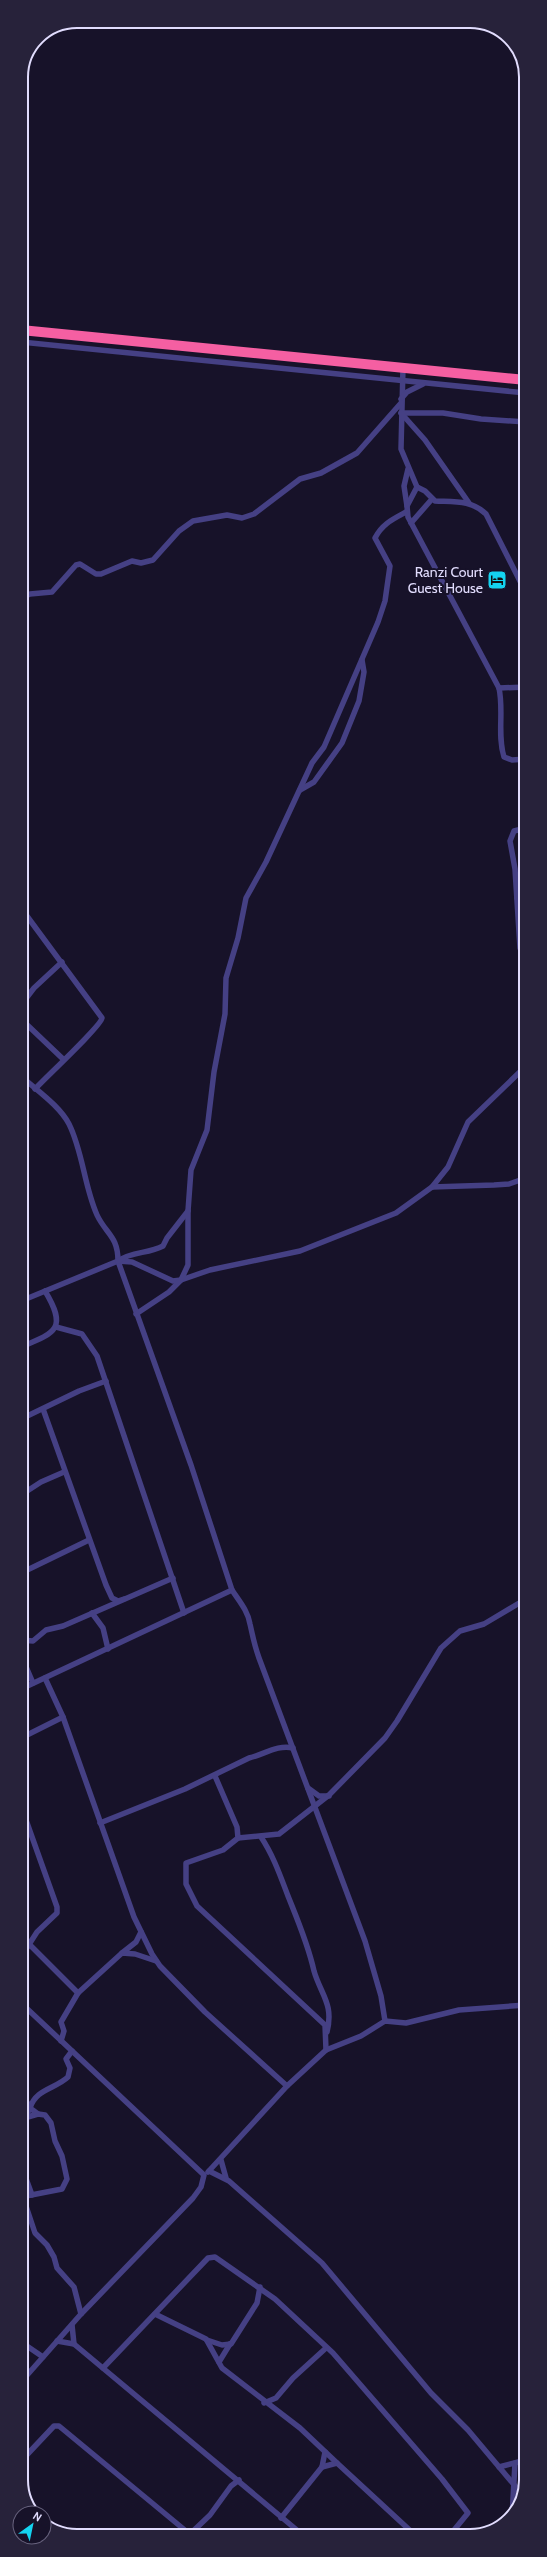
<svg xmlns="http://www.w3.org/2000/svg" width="547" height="2557" font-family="Cabin,sans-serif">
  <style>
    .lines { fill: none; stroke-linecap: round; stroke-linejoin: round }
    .street { stroke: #454084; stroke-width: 5.5 }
    .highway { stroke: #f55fa2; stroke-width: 10 }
    .labels { text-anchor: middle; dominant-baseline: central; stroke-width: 4; stroke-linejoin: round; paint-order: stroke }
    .poi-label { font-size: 14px; fill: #e1dcfd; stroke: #171229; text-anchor: end }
    .rim { fill: none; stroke: #e1dcfd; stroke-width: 2 }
  </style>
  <rect width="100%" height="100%" fill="#171229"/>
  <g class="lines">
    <!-- street -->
    <g class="street">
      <path d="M21,342L526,393"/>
      <path d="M403,367L401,449L417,487L407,506L408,517L499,688C504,711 497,735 504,757L512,760L526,759"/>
      <path d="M401,399L407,392L423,384"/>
      <path d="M401,413H443L481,419L526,422"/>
      <path d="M401,413L425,440L469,503"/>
      <path d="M417,487L425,491L435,501C454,502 472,500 486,514L526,593"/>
      <path d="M407,506L404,486L408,469"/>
      <path d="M411,523L432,499"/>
      <path d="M21,598L30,594L52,592L76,565L80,564L96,574H101L132,561L141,563L153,560L179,531L193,521L227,515L242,518L254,514L300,479L321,473L357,453L401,403"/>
      <path d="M499,688L526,687"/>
      <path d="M300,790L314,782L342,743L359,701L364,672L362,660"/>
      <path d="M526,828L514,831L510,841L515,869L520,948L526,966"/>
      <path d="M517,898H526"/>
      <path d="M21,908L102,1018C101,1026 45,1078 35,1089"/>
      <path d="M21,1005L34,988L62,962"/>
      <path d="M21,1019L63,1059"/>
      <path d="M21,1076C36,1090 59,1105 69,1124C83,1152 84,1186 97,1215C106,1234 118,1236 118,1261L21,1301"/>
      <path d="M432,1187L448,1167L468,1122L526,1066"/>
      <path d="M118,1261L191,1465L232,1590C239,1601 248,1611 250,1624C253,1637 254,1644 259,1658L365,1941L381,1996L385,2021"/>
      <path d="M118,1261L132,1262L173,1281L181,1280L210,1270L300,1251L396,1213L432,1187L494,1185L509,1184L526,1178"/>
      <path d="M118,1261C132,1251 148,1254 163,1246L167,1238L188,1211"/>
      <path d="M136,1314L169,1292L181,1280L188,1265V1211L191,1170L207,1130L214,1072L225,1014L226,978L238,938L246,898L266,862L312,763L324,747L378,622L385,601L390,566L375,538C382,524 393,519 406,512"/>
      <path d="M56,1327L82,1334L97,1356L184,1613"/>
      <path d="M21,1347C55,1333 68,1329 45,1291"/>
      <path d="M43,1409L106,1585L112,1598L118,1601L124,1599"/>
      <path d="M21,1419L79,1391L106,1381"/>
      <path d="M21,1495L41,1482L64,1472"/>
      <path d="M21,1573L89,1540"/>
      <path d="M92,1613L103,1628L108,1649"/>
      <path d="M21,1640L33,1641L46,1630L63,1626L173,1578"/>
      <path d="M21,1655L33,1683"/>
      <path d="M45,1678L63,1717L134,1917L152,1954L160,1966L205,2012L287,2086"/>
      <path d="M21,1689L232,1590"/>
      <path d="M21,1738L63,1717"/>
      <path d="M215,1776L237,1827L238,1838L223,1850L186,1863V1884L197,1906L325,2025L326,2050"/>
      <path d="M308,1788L319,1796H329"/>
      <path d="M21,1806L57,1907V1913L37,1932L21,1957"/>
      <path d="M100,1823L185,1789L249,1758C263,1755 278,1744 293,1748"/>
      <path d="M261,1837C273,1855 280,1875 288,1896C298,1921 308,1944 314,1971C321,1995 334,2004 327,2032"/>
      <path d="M238,1838L279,1834L329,1795L385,1738L397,1721L441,1648L460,1631L484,1624L526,1599"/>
      <path d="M21,1936L78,1993L122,1953L135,1954L156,1961"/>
      <path d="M122,1953L136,1942L141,1932"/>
      <path d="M21,2003L204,2175L201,2187L193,2198L81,2314L21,2382"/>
      <path d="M61,2041L64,2031L61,2022L78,1993"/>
      <path d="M21,2091L30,2108L25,2118"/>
      <path d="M38,2114L30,2108C36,2089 55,2089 68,2077L70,2068L66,2059L72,2051"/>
      <path d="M21,2119L38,2114L45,2115L51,2123L55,2141L62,2156L67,2179L62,2189L21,2197"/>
      <path d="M221,2160L226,2178"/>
      <path d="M21,2165L32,2195"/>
      <path d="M209,2171L229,2181L322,2263L431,2393L468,2430L521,2493"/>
      <path d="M208,2172L287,2086L326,2050L361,2036L385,2021L406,2023L459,2010L526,2005"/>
      <path d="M23,2197L35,2233L47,2245L54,2257L57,2268L74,2287L81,2314"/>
      <path d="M155,2314L206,2339L222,2368L300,2428L337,2463L322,2467"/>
      <path d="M72,2325L74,2344"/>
      <path d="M207,2340L222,2345L231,2344L257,2303L260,2287"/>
      <path d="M57,2341L74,2344L304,2536"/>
      <path d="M21,2342L43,2357"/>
      <path d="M219,2362L230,2344"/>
      <path d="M103,2368L208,2258L215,2257L275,2299L333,2353L442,2479L468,2513L450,2535"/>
      <path d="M264,2403L276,2398L293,2378L326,2348"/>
      <path d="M22,2460L54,2426H59L192,2536"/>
      <path d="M337,2463L415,2535"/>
      <path d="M499,2467L526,2460"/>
      <path d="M512,2517L515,2463"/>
      <path d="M281,2518L322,2467L325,2452"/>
      <path d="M189,2535L210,2515L231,2486L239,2480"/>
    </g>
    <!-- highway -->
    <path class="highway" d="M21,330L526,380"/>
  </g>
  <!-- icons -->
  <defs>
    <g id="hotel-square" transform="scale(1)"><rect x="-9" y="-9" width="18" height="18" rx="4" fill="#14d3f0" stroke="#171229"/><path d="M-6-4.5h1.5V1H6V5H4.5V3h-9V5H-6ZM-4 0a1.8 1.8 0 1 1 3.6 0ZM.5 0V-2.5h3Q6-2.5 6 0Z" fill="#111"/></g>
  </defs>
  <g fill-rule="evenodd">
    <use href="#hotel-square" x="497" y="580"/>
  </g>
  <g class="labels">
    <!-- poi labels -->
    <g class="poi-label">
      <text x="483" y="572">Ranzi Court<tspan x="483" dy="16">Guest House</tspan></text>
    </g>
  </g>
  <!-- crop -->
  <path d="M0 0H547V2557H0ZM77 28H470A49 49 0 0 1 519 77V2480A49 49 0 0 1 470 2529H77A49 49 0 0 1 28 2480V77A49 49 0 0 1 77 28Z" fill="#27223a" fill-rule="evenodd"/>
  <path class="rim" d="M77 28H470A49 49 0 0 1 519 77V2480A49 49 0 0 1 470 2529H77A49 49 0 0 1 28 2480V77A49 49 0 0 1 77 28Z"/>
  <!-- north arrow -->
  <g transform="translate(32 2525) rotate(33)"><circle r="19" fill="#171229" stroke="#68637e"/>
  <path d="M0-3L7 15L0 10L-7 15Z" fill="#14d3f0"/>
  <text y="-6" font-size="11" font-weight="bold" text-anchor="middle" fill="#e1dcfd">N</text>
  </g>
</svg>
